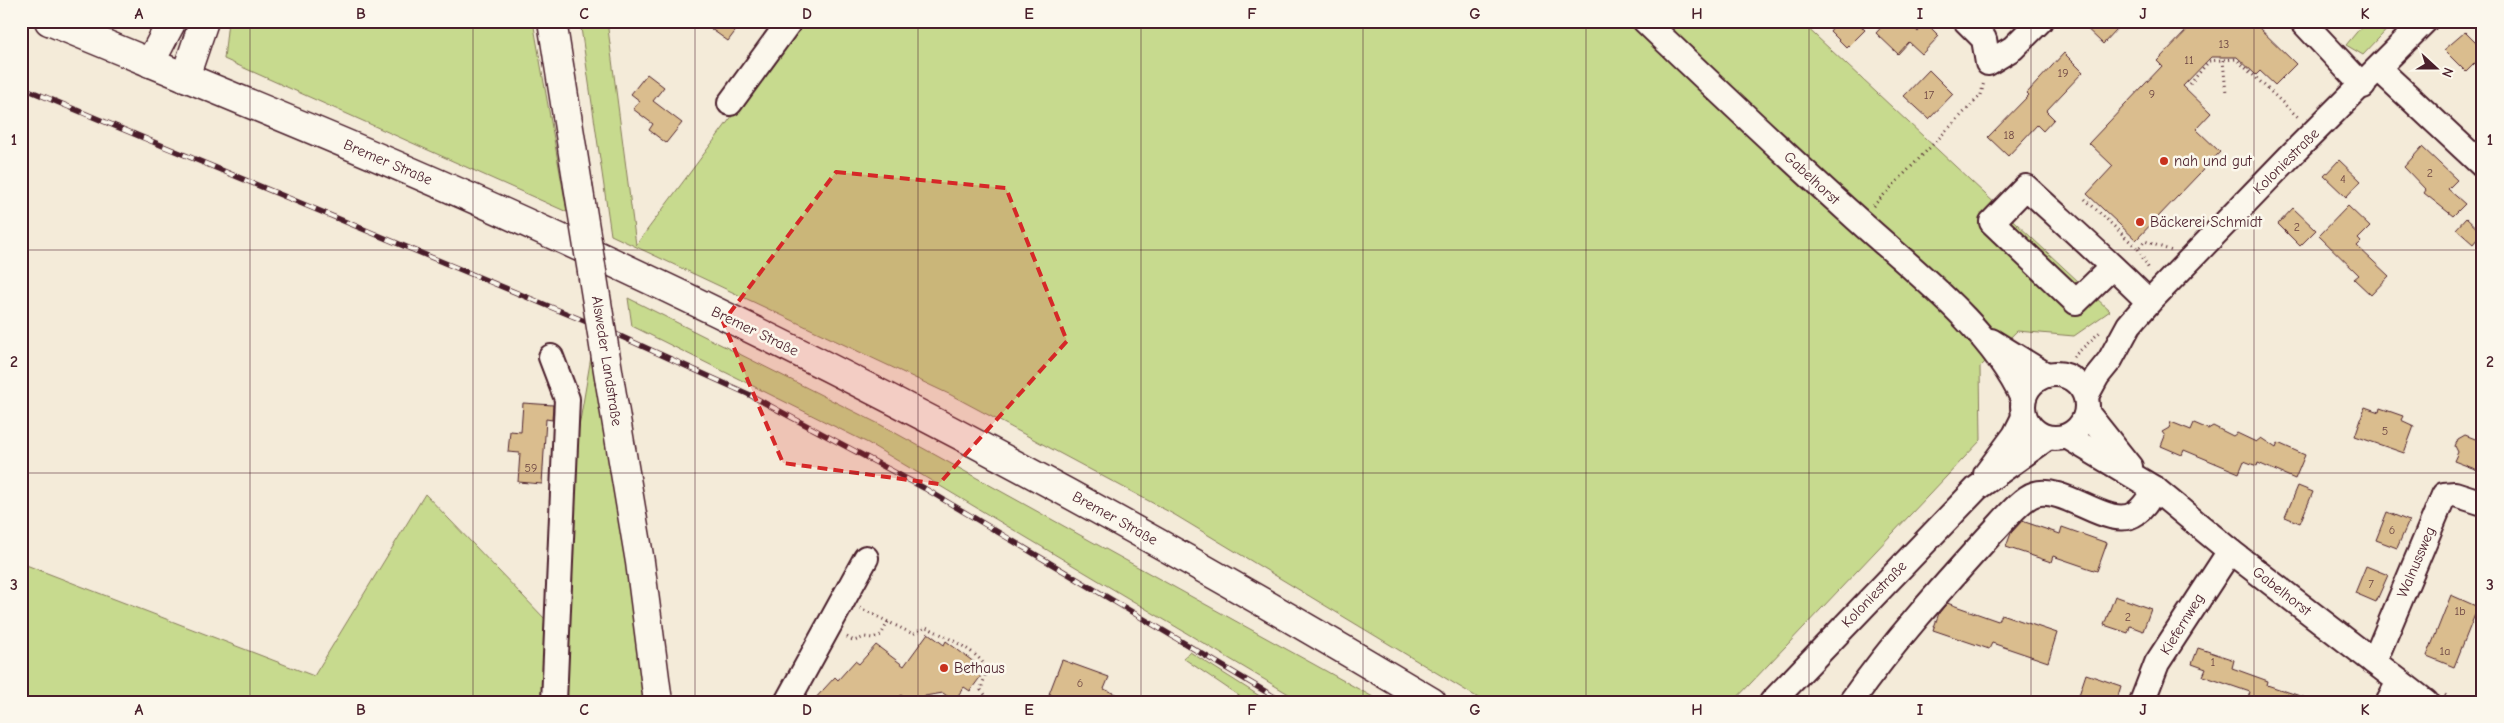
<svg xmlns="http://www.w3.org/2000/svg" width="2504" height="723" font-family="'Comic Neue',sans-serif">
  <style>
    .green { fill: #c7da8e; stroke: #887c5c }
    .building { fill: #dabd8e; stroke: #4a1f2b }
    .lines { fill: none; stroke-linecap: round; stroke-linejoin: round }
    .minor-casing { stroke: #4a1f2b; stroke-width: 28 }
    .major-casing { stroke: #4a1f2b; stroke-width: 31 }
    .path { stroke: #4a1f2b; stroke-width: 3; stroke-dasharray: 1 4; stroke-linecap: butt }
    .minor { stroke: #fbf7ec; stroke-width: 24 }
    .major { stroke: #fbf7ec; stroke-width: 28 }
    .rail-casing { stroke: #4a1f2b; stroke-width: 5.5 }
    .rail { stroke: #fbf7ec; stroke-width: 4; stroke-dasharray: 11; stroke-linecap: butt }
    .major-bridge-casing { stroke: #4a1f2b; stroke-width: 31; stroke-linecap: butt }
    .major-bridge { stroke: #fbf7ec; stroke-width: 28 }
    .marked { fill: #d62828; fill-opacity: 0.2; stroke: #d62828; stroke-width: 4; stroke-dasharray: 10 6; stroke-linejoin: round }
    .grid { fill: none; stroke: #4a1f2b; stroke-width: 1; stroke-opacity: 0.55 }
    .poi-dot { fill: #c8321e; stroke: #fbf7ec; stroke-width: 2 }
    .labels { text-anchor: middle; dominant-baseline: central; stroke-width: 5; stroke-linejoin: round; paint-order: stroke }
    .number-label { font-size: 12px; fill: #6e4644 }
    .poi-label { font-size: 15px; fill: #4a1f2b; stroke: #fbf7ec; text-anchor: start }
    .street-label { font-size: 15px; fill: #4a1f2b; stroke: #fbf7ec }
    .neatline { fill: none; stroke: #4a1f2b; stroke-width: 2 }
    .grid-label { font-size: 16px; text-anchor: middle; font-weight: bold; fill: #4a1f2b }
  </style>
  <rect width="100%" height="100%" fill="#f4ebd9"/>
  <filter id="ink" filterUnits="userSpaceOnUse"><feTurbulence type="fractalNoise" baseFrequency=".02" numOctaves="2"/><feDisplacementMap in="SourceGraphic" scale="10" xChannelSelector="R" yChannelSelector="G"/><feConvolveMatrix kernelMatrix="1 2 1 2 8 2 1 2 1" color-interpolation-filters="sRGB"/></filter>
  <g filter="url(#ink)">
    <!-- green -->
    <g class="green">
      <path d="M228,21H533L567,212L224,59Z"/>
      <path d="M580,21H607L636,245L803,21H1800L2110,311L2074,336L2017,331L1980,367L1981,440L1733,702H1485L1175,515L951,395L611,235Z"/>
      <path d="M2366,21H2395L2363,55L2346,45Z"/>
      <path d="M628,298L881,425L1382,702H1302L868,443L632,326Z"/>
      <path d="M591,357L651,702H21V563L314,676L425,494L546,620Z"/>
      <path d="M1190,652L1269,702H1248L1183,658Z"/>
    </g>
    <!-- building -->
    <g class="building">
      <path d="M700,21H743L728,41Z"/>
      <path d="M1838,21H1856L1865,30L1847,48L1830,31Z"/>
      <path d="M1887,21H1907L1918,32L1926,23L1939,36L1922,54L1909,42L1898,54L1876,33Z"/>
      <path d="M2079,21H2109L2117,29L2103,44Z"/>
      <path d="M2253,22L2296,64L2275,85L2260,71L2256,75L2237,57H2211L2183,86L2211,113L2196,129L2220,152L2136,240L2087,194L2113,166L2089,143L2162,66L2157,61L2193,24Z"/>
      <path d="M2465,32L2483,50V55L2466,72L2444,50Z"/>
      <path d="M2064,53L2083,72L2046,111L2054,119L2043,131L2037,125L2008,156L1988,137L2029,95L2027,93Z"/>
      <path d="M1929,70L1953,94L1929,119L1904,96Z"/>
      <path d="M647,74L664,87L653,101L682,123L666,143L649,130L653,124L633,109L640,101L631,94Z"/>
      <path d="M2422,147L2457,180L2448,189L2465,204L2453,216L2424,193L2426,190L2404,167Z"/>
      <path d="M2339,160L2361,181L2346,197L2324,176Z"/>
      <path d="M2348,206L2370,227L2358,239L2361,242L2357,246L2389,276L2371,295L2354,279L2359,275L2319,236Z"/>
      <path d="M2293,208L2316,230L2300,246L2278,224Z"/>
      <path d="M2466,218L2482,233L2473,244L2456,229Z"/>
      <path d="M523,403L553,405L552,420L546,419L542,484L518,482L520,453L508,452L510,431L521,432Z"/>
      <path d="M2365,407L2379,412L2380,408L2403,416L2401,420L2414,426L2404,453L2355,436Z"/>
      <path d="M2171,422L2191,430L2194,423L2208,429L2213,426L2233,436L2237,433L2256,442L2261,438L2276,448L2278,443L2305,455L2295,479L2258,463L2257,466L2244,461L2239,473L2184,450L2182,455L2161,446L2165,436L2162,432L2169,428Z"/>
      <path d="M2465,435L2483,442V472L2454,461L2458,452L2455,446L2458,439Z"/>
      <path d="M2298,486L2313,492L2300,523L2285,517Z"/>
      <path d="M2387,512L2409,521L2397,548L2376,540Z"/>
      <path d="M2022,521L2060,534L2062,527L2107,543L2097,571L2053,556L2051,562L2006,547L2011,533Z"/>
      <path d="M2366,566L2388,575L2376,602L2355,593Z"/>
      <path d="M2451,595L2478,607L2454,667L2427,656Z"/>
      <path d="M2115,596L2151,609L2143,631L2130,626L2128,633L2104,625Z"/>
      <path d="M1947,603L1998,621L2001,614L2057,633L2048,662L1992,643L1989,649L1933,630L1939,613Z"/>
      <path d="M928,633L944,645L946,641L979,666L975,671L981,676L970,691L964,687L954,701L943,693L925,696L920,702H910L901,695L897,702H812L835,677L838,680L855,661L859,664L876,645L904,666Z"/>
      <path d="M2198,648L2234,660L2232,668L2268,681L2267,685L2309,699L2308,702H2259L2248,698L2250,692L2203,676L2206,669L2192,664Z"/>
      <path d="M1062,660L1109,677L1104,689L1133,702H1048L1051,694H1049Z"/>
      <path d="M2086,674L2121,686L2116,702H2105L2093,698L2092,700L2079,695Z"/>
    </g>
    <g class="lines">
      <!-- minor casing -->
      <g class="minor-casing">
        <g id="minor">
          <path d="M1645,21C1715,88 1786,155 1858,220C1913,270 1992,330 2023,399"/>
          <path d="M1966,21L1984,39L1988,63L2013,48L2040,21"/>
          <path d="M2302,21L2363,86"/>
          <path d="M2379,69L2483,166"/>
          <path d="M730,103L790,21"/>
          <path d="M2112,267L2076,302L1992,222L2026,187C2067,225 2109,262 2149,302"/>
          <path d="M1991,341L2046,375"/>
          <path d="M551,357L567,399L554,702"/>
          <circle cx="2055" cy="406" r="32"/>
          <path d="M2086,396L2097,376L2110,360L2129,325L2149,302L2292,154L2425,21"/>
          <path d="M2087,413L2130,467"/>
          <path d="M2068,437L2155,489L2230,551L2426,702"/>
          <path d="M1986,474L2015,435L2024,417"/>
          <path d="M2374,662L2444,495L2455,494L2480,502"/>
          <path d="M787,702L866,558"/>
          <path d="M1772,702L1977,488L2047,438"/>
          <path d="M1851,702C1893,642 1941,589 1990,535C2001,524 2021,498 2035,494C2066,485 2110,532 2136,513C2145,507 2149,498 2155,489"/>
          <path d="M2142,702L2157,663L2230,551"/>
          <path d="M2388,702L2399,682"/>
        </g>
      </g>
      <!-- major casing -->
      <g class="major-casing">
        <g id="major">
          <path d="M49,21C216,90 384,157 549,233C852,371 1146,530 1432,702"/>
          <path d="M552,21L578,185"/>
          <path d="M150,63L172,21"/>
          <path d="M185,77L204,21"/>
          <path d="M610,383L640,562L658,702"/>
        </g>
      </g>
      <!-- path -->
      <g class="path">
        <path d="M2223,60L2226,93"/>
        <path d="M2190,84L2209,61L2236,59L2300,119"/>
        <path d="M2085,199L2138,249L2145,241L2172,251"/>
        <path d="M1873,206L1981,95L1984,81"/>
        <path d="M2138,249L2150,271"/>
        <path d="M2073,357L2100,332"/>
        <path d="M860,608L913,634L926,627C940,634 984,653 986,670C986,676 982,684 981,690L990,701"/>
        <path d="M847,637L854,641L865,637L873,638L881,635L888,622"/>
        <path d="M2445,695L2455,702"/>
      </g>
      <!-- minor -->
      <use href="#minor" class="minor"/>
      <!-- major -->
      <use href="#major" class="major"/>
      <!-- rail casing -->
      <g class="rail-casing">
        <path id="rail" d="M21,87L611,332L748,394L924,488L1283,702"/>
      </g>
      <!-- rail -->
      <use href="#rail" class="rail"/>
      <!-- major-bridge casing -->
      <g class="major-bridge-casing">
        <path id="major-bridge" d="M578,185L610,383"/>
      </g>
      <!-- major-bridge -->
      <use href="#major-bridge" class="major-bridge"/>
    </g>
  </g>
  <!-- marked area -->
  <path class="marked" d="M836,172L1006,188L1067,341L939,484L783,463L723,322Z"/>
  <!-- grid -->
  <path class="grid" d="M250,21V702M473,21V702M695,21V702M918,21V702M1141,21V702M1363,21V702M1586,21V702M1809,21V702M2031,21V702M2254,21V702M21,250H2483M21,473H2483"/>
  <!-- markers -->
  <g class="poi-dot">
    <circle cx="2164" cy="161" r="5"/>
    <circle cx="2140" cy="222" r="5"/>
    <circle cx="944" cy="668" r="5"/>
  </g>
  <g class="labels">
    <!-- number labels -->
    <g class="number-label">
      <text x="2224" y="44">13</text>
      <text x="2189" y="60">11</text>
      <text x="2063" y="73">19</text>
      <text x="2152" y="94">9</text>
      <text x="1929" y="95">17</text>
      <text x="2009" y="135">18</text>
      <text x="2430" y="173">2</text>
      <text x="2343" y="179">4</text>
      <text x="2297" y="227">2</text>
      <text x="2385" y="431">5</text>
      <text x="531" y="468">59</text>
      <text x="2392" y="530">6</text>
      <text x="2371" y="584">7</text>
      <text x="2460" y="611">1b</text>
      <text x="2128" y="617">2</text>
      <text x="2445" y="651">1a</text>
      <text x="2213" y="662">1</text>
      <text x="1080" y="683">6</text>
    </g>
    <!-- poi labels -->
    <g class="poi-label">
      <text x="2174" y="161">nah und gut</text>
      <text x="2150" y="222">Bäckerei Schmidt</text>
      <text x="954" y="668">Bethaus</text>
    </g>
    <!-- street labels -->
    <g class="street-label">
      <text transform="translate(2286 161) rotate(-45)">Koloniestraße</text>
      <text transform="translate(388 162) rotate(23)">Bremer Straße</text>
      <text transform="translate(1812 178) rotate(43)">Gabelhorst</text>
      <text transform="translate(755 331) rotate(26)">Bremer Straße</text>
      <text transform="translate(607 361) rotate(81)">Alsweder Landstraße</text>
      <text transform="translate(1115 518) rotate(29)">Bremer Straße</text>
      <text transform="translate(2416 562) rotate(-67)">Walnussweg</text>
      <text transform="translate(2282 591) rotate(38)">Gabelhorst</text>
      <text transform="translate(1874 594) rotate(-46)">Koloniestraße</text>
      <text transform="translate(2182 624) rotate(-58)">Kiefernweg</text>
    </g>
  </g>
  <!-- margin -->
  <rect width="2504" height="723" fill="none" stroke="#fbf7ec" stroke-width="55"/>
  <!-- north arrow -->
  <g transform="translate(2436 68) rotate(111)" stroke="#fbf7ec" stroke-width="4" paint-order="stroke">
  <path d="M0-4L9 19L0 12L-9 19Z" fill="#4a1f2b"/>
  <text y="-8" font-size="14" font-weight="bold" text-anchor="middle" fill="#4a1f2b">N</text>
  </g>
  <rect x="28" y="28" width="2448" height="668" class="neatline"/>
  <g class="grid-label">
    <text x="139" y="19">A</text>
    <text x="361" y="19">B</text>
    <text x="584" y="19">C</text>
    <text x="807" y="19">D</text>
    <text x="1029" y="19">E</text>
    <text x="1252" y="19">F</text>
    <text x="1475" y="19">G</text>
    <text x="1697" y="19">H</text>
    <text x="1920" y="19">I</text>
    <text x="2143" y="19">J</text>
    <text x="2365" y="19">K</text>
    <text x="14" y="145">1</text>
    <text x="2490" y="145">1</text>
    <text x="14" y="367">2</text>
    <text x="2490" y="367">2</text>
    <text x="14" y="590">3</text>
    <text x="2490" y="590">3</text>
    <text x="139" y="715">A</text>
    <text x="361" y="715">B</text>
    <text x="584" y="715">C</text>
    <text x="807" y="715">D</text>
    <text x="1029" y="715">E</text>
    <text x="1252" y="715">F</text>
    <text x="1475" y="715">G</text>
    <text x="1697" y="715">H</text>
    <text x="1920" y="715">I</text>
    <text x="2143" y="715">J</text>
    <text x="2365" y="715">K</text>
  </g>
</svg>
